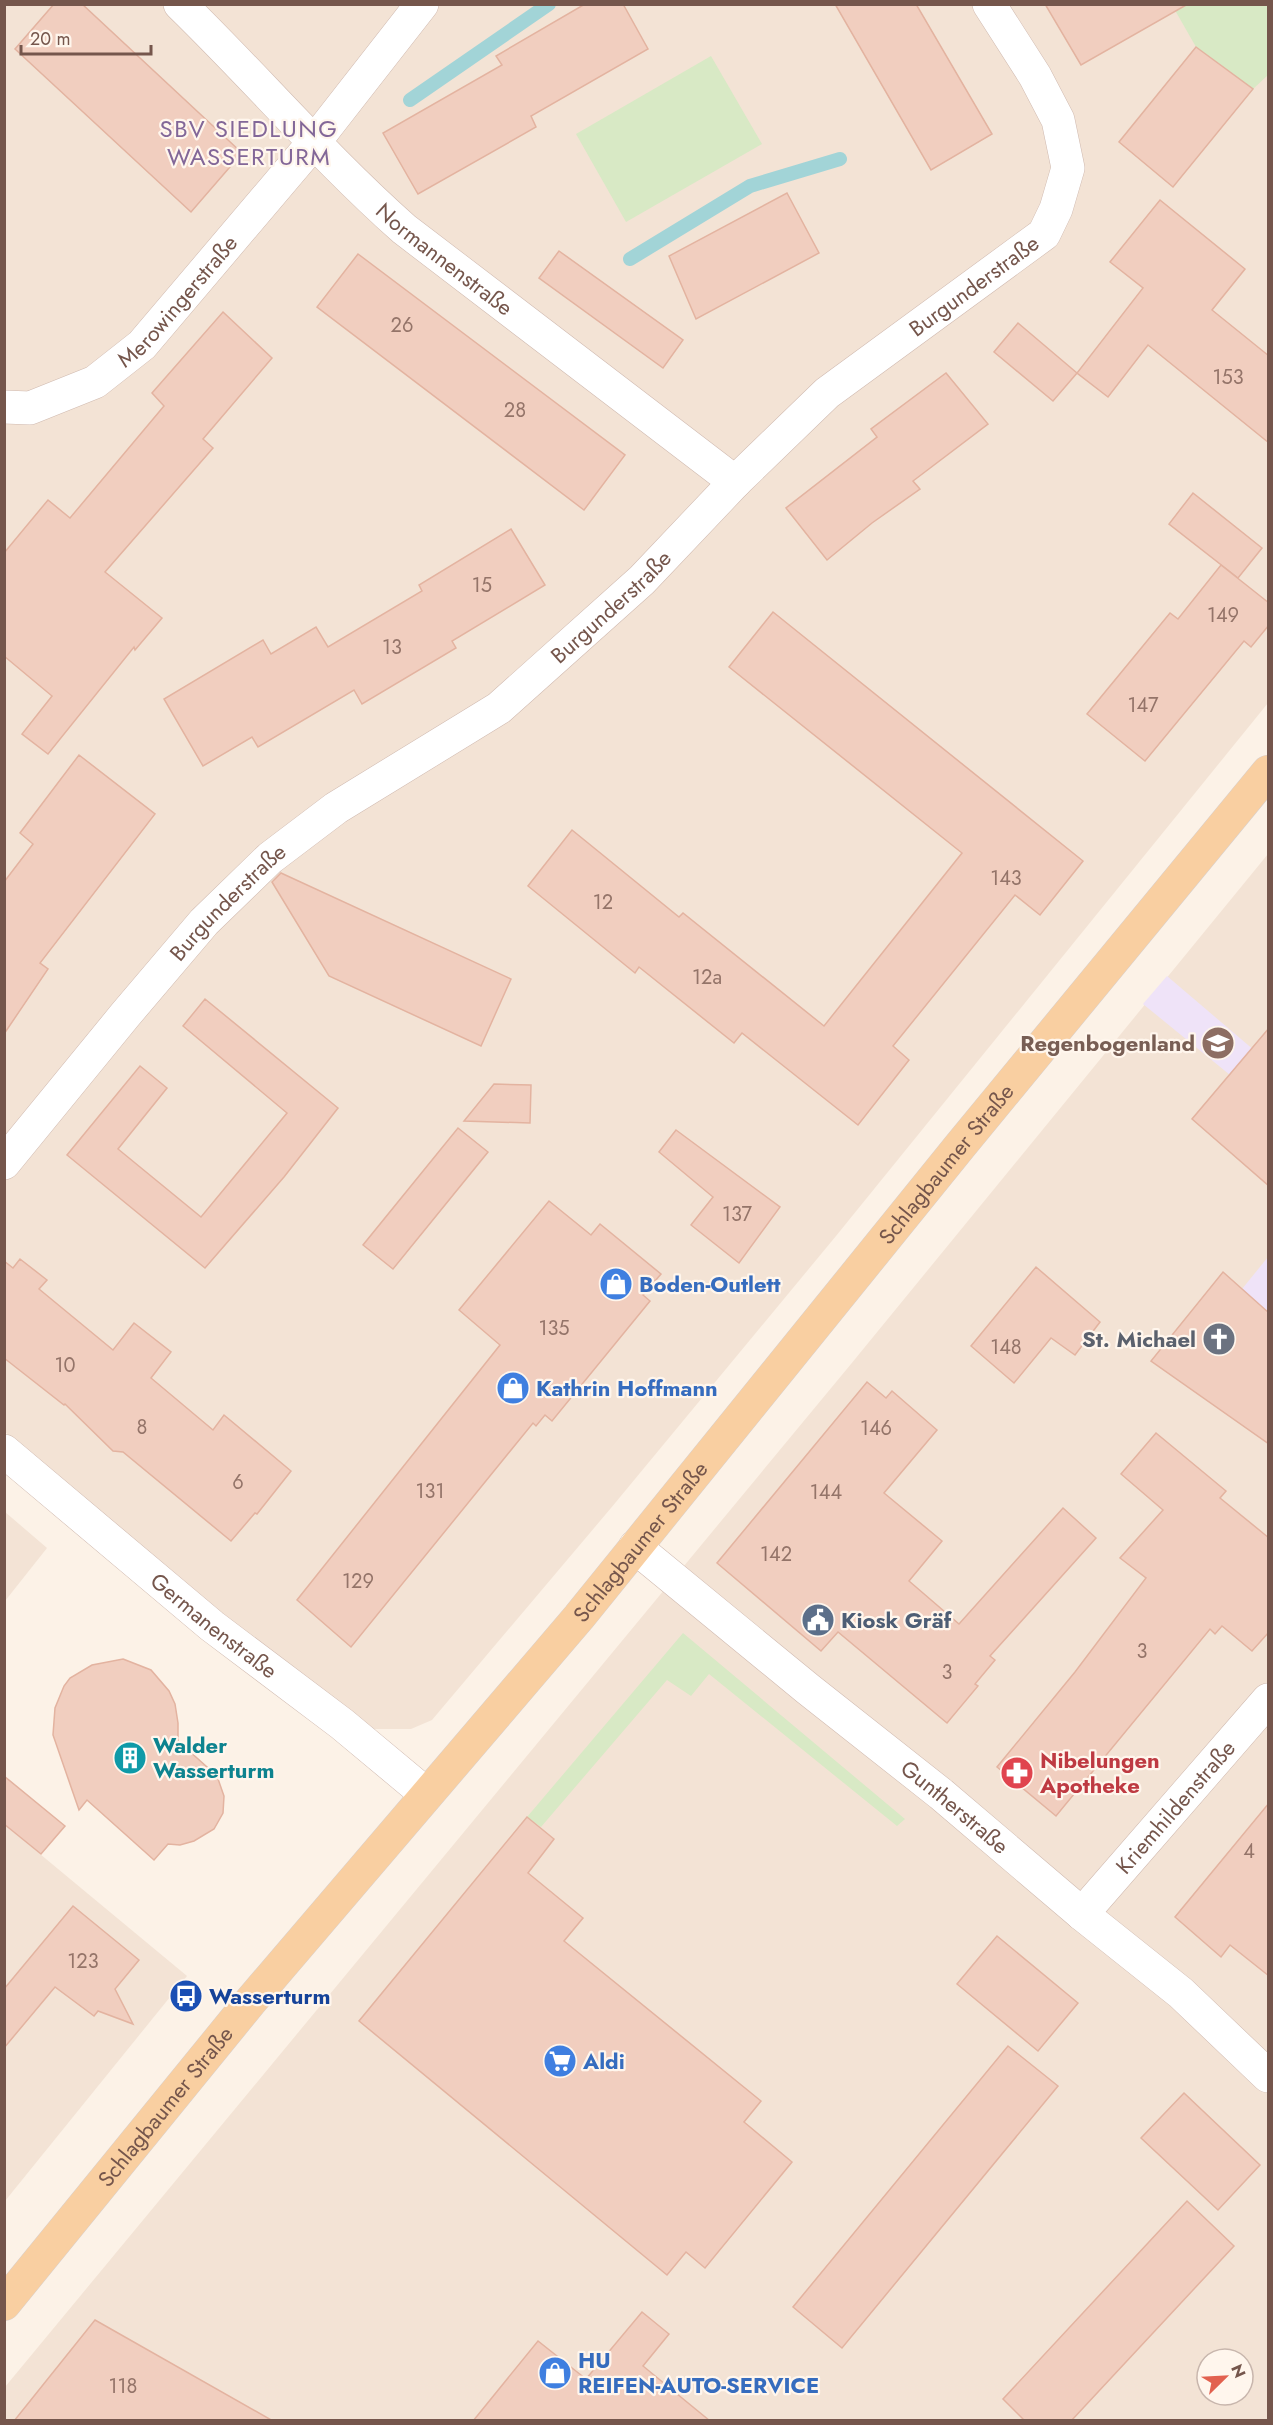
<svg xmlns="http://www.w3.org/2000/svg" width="1273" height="2425" font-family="Jost,sans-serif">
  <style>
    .residential { fill: #f3e3d5; fill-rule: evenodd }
    .education { fill: #efe3f8 }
    .green { fill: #d8e9c5 }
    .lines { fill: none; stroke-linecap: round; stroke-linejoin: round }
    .stream { stroke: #a2d4d7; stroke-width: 14 }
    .building { fill: #f1cebf; stroke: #e3b3a0; stroke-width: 1.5 }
    .minor-casing { stroke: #d0bab0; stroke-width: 34 }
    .primary-casing { stroke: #d8d0cd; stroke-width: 34 }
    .minor { stroke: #fff; stroke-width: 33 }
    .primary { stroke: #f9cfa1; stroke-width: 33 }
    .labels { text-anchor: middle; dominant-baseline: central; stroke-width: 4.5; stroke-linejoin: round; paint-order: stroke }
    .number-label { font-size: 20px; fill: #947469 }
    .street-label { font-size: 22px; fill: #75564c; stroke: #fff6ed }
    .education-label { font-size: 22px; font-weight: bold; fill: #785e54; stroke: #fff6ed; text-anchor: end }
    .shop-label { font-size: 22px; font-weight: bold; fill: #366cbe; stroke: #fff6ed; text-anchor: start }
    .worship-label { font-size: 22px; font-weight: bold; fill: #5b616d; stroke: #fff6ed; text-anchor: end }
    .service-label { font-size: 22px; font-weight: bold; fill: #4e5e75; stroke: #fff6ed; text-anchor: start }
    .culture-label { font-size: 22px; font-weight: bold; fill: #0d838f; stroke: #fff6ed; text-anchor: start }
    .health-label { font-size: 22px; font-weight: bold; fill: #be3a42; stroke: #fff6ed; text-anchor: start }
    .transit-label { font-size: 22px; font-weight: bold; fill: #164399; stroke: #fff6ed; text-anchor: start }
    .neighbourhood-label { font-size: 24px; letter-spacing: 1.5px; fill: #836798; stroke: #fff6ed }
  </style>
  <rect width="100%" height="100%" fill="#fcf2e7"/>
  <!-- residential -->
  <g class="residential">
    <path d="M4,5H1268V703L836,1236L611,1508L432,1720L411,1729H374L348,1719L5,1432Z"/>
    <path d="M1268,854V2420H5V2387L851,1364ZM1207,2359H1243V2395H1207Z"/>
    <path d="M5,1512L47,1548L5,1601Z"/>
    <path d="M5,1825L187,1976L5,2201Z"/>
  </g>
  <!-- education -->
  <g class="education">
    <path d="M1167,976L1268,1062L1230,1075L1143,1004Z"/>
    <path d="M1268,1257V1313L1242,1289Z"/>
  </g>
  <!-- green -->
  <g class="green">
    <path d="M1172,5H1268V75L1253,89L1196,47Z"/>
    <path d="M711,56L762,144L626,222L576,134Z"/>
    <path d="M683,1633L905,1819L897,1826L709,1674L691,1696L667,1680L541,1827L527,1817Z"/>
  </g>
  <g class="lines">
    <!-- stream -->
    <g class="stream">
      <path d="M410,100L549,4"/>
      <path d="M630,259L750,186L840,159"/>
    </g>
  </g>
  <!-- building -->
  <g class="building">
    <path d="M54,4H82L242,153L191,212L15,49Z"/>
    <path d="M585,4H623L648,49L531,116L536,127L418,194L383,133L502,65L496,56Z"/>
    <path d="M835,4H916L992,134L931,170Z"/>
    <path d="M1045,4H1188L1081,65Z"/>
    <path d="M1196,47L1253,89L1173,187L1119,142Z"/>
    <path d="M787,193L819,253L696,319L669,256Z"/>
    <path d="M1160,200L1245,269L1212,310L1269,356V443L1148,345L1108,397L1077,373L1143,288L1110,262Z"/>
    <path d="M559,251L683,340L663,368L539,278Z"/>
    <path d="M358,254L625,455L584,510L317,307Z"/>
    <path d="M223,312L272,358L203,439L213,448L105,572L162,618L135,650L134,647L48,754L22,734L52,696L4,656V553L48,500L70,518L164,406L152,393Z"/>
    <path d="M1018,323L1077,373L1053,401L994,352Z"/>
    <path d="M946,373L988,424L913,481L920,489L872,523L827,560L786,508L877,437L871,429Z"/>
    <path d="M1193,493L1262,548L1238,578L1169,524Z"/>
    <path d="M511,529L545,585L452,641L456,648L362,704L354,690L258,747L252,737L203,766L164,699L263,640L271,654L316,627L328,647L422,591L419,585Z"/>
    <path d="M1221,565L1269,603V625L1251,647L1244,641L1145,761L1087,714L1170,613L1178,619Z"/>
    <path d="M773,612L1083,861L1040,915L1015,895L893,1046L909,1060L858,1125L742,1033L734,1043L639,967L635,973L528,886L572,830L679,917L683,913L824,1026L962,853L729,667Z"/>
    <path d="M79,755L155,814L40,963L48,969L4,1034V882L33,844L20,833Z"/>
    <path d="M281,873L511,979L481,1046L329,976L272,882Z"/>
    <path d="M205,999L338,1108L284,1177L205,1268L67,1155L140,1066L167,1088L118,1149L201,1217L287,1113L183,1026Z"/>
    <path d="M1269,1028V1186L1192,1119Z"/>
    <path d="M494,1084L531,1085L530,1123L464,1121Z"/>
    <path d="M458,1128L488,1152L393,1269L363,1245Z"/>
    <path d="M676,1130L780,1207L739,1263L691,1225L713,1197L659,1152Z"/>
    <path d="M549,1201L591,1235L600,1224L661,1274L643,1295L650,1301L552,1421L545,1415L536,1426L533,1423L351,1647L297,1600L500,1345L459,1310Z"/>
    <path d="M20,1259L47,1280L39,1289L113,1350L134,1323L171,1352L151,1378L213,1430L224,1415L291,1471L257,1514L255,1513L231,1541L123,1452L113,1451L65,1404L64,1405L4,1358V1261L13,1268Z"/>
    <path d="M1036,1267L1100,1322L1075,1355L1051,1338L1014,1383L971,1346Z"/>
    <path d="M1223,1272L1269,1313V1444L1151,1361Z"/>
    <path d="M867,1382L886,1398L892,1391L937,1430L884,1493L942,1541L909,1581L959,1624L1063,1508L1096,1538L990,1656L995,1660L975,1684L978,1686L947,1723L838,1632L821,1651L717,1563Z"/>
    <path d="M1156,1433L1226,1491L1220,1498L1269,1538V1632L1252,1651L1222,1626L1215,1634L1210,1629L1056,1816L997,1767L1075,1672L1146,1578L1120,1558L1163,1510L1121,1474Z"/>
    <path d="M123,1659L151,1670L169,1691L175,1704L178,1723V1741L217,1776L224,1796L223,1813L214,1829L194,1841L180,1845L168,1844L154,1860L87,1800L79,1810L53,1735L55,1708L64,1686L70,1678L92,1665Z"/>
    <path d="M4,1776L65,1826L41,1854L4,1824Z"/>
    <path d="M1269,1803V1976L1230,1945L1221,1957L1175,1917Z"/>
    <path d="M527,1817L554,1839L528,1873L583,1918L564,1941L761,2101L744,2122L792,2162L705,2268L686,2252L667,2275L359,2021Z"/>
    <path d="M73,1906L139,1960L115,1989L133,2024L98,2011L94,2016L55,1987L4,2048V1989Z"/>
    <path d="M997,1936L1078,2003L1038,2051L957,1984Z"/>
    <path d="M1008,2046L1058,2086L842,2348L793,2307Z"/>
    <path d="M1184,2093L1260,2165L1218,2210L1141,2138Z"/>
    <path d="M1187,2201L1234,2246L1071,2421H1025L1003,2399Z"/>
    <path d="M642,2312L669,2334L643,2366L710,2421H473L538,2341L586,2379Z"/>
    <path d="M95,2320L273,2421H14Z"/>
  </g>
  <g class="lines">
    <!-- minor casing -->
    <g class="minor-casing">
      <g id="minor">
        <path id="s1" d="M180,4C256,78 325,159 404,229L735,482"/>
        <path id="s2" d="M4,407L30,408L95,382L142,345L315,141L422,4"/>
        <path id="s3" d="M4,1163L125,1015L204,922L270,858L336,808L499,708L642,580L735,482L827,393L1044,234L1056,209L1068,168L1058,120L1035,76L989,4"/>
        <path id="s4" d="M4,1451L212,1626L342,1724L426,1794"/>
        <path id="s5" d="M635,1547L808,1689L941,1794L1082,1914L1181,1993L1268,2076"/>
        <path id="s6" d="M1082,1914L1268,1700"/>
      </g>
    </g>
    <!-- primary casing -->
    <g class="primary-casing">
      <g id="primary">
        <path id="s7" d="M4,2304L250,2002L579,1617L960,1146L1268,772"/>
      </g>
    </g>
    <!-- minor -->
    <use href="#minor" class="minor"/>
    <!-- primary -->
    <use href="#primary" class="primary"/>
  </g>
  <!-- icons -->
  <defs>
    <g id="school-disc" transform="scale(1.725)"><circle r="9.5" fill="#8d6e63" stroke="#fff6ed"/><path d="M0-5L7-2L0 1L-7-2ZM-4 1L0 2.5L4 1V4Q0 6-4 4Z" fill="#fff"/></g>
    <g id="shop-disc" transform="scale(1.725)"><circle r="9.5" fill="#3f7fe0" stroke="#fff6ed"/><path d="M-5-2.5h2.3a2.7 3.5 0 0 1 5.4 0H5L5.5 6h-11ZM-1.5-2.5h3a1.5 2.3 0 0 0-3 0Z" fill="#fff"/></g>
    <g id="church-disc" transform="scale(1.725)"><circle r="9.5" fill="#6b7280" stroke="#fff6ed"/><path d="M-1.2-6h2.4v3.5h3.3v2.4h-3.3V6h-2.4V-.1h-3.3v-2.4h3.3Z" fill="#fff"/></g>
    <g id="civic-disc" transform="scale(1.725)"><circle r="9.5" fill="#5c6f8a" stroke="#fff6ed"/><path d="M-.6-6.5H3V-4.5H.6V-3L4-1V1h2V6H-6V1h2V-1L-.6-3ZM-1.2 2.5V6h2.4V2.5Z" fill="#fff"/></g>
    <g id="building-disc" transform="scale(1.725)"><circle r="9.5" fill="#0f9aa8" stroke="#fff6ed"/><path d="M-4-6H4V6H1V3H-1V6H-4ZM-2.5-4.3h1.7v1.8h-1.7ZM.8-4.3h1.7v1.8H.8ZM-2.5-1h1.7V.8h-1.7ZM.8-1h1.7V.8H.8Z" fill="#fff"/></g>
    <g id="pharmacy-disc" transform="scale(1.725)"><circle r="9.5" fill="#e0444e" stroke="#fff6ed"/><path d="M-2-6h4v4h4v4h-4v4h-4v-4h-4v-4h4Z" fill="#fff"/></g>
    <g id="bus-disc" transform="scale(1.725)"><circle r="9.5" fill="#1a4fb4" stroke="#fff6ed"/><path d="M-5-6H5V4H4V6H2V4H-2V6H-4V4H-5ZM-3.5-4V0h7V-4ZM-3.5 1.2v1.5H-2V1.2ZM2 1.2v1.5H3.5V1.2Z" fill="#fff"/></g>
    <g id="supermarket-disc" transform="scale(1.725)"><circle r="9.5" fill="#3f7fe0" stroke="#fff6ed"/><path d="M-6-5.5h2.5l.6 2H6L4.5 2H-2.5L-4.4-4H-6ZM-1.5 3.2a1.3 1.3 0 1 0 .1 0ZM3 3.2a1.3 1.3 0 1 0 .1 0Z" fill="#fff"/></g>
  </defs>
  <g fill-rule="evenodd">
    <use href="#school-disc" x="1218" y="1043"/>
    <use href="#shop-disc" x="616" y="1284"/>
    <use href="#church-disc" x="1219" y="1339"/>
    <use href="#shop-disc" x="513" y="1388"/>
    <use href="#civic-disc" x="818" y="1620"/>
    <use href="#building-disc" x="130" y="1758"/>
    <use href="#pharmacy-disc" x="1017" y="1773"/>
    <use href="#bus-disc" x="186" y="1996"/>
    <use href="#supermarket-disc" x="560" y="2061"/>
    <use href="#shop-disc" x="555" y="2373"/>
  </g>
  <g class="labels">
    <!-- number labels -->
    <g class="number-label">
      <text x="402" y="325">26</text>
      <text x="1228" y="377">153</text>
      <text x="515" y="410">28</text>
      <text x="482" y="585">15</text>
      <text x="1223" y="615">149</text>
      <text x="392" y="647">13</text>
      <text x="1143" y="705">147</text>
      <text x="1006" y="878">143</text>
      <text x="603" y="902">12</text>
      <text x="707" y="977">12a</text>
      <text x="737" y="1214">137</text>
      <text x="554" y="1328">135</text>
      <text x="1006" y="1347">148</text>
      <text x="65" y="1365">10</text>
      <text x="142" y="1427">8</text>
      <text x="876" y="1428">146</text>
      <text x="238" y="1482">6</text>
      <text x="430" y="1491">131</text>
      <text x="826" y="1492">144</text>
      <text x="776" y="1554">142</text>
      <text x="358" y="1581">129</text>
      <text x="1142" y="1651">3</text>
      <text x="947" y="1672">3</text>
      <text x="1249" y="1851">4</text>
      <text x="83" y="1961">123</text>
      <text x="123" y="2386">118</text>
    </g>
    <!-- street labels -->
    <g class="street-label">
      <text stroke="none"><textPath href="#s1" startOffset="368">Normannenstraße</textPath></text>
      <text stroke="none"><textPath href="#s3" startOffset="1316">Burgunderstraße</textPath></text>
      <text stroke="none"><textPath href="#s2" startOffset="212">Merowingerstraße</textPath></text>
      <text stroke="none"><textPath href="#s3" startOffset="830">Burgunderstraße</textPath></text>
      <text stroke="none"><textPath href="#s3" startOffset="344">Burgunderstraße</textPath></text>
      <text stroke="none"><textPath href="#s7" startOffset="1479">Schlagbaumer Straße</textPath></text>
      <text stroke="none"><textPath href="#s7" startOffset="993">Schlagbaumer Straße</textPath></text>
      <text stroke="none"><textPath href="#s4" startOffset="273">Germanenstraße</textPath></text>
      <text stroke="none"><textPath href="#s5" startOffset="412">Guntherstraße</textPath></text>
      <text stroke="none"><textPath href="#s6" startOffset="142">Kriemhildenstraße</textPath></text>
      <text stroke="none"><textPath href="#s7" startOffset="255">Schlagbaumer Straße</textPath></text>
    </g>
    <!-- education labels -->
    <g class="education-label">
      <text x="1195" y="1043">Regenbogenland</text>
    </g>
    <!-- shop labels -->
    <g class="shop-label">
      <text x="639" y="1284">Boden-Outlett</text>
      <text x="536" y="1388">Kathrin Hoffmann</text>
      <text x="583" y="2061">Aldi</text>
      <text x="578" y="2360">HU<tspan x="578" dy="25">REIFEN-AUTO-SERVICE</tspan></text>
    </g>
    <!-- worship labels -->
    <g class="worship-label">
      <text x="1196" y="1339">St. Michael</text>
    </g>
    <!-- service labels -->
    <g class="service-label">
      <text x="841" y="1620">Kiosk Gräf</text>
    </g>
    <!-- culture labels -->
    <g class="culture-label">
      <text x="153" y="1745">Walder<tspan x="153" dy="25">Wasserturm</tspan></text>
    </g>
    <!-- health labels -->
    <g class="health-label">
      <text x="1040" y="1760">Nibelungen<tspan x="1040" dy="25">Apotheke</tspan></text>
    </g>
    <!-- transit labels -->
    <g class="transit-label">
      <text x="209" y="1996">Wasserturm</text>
    </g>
    <!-- neighbourhood labels -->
    <g class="neighbourhood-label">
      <text x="249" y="128">SBV SIEDLUNG<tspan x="249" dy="28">WASSERTURM</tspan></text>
    </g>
  </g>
  <!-- border -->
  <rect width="1273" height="2425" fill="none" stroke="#75564c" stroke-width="12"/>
  <!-- north arrow -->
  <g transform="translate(1225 2377) rotate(66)"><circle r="28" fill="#fff6ed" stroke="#c8b6ad" stroke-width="1.5"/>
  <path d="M0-4.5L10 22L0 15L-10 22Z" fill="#e2614f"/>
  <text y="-9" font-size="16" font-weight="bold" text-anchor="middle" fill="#75564c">N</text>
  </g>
  <!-- scale -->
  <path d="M21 45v9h130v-9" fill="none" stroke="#75564c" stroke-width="3"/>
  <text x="30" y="45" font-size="18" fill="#75564c" stroke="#fff6ed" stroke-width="4.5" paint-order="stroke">20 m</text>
</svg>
